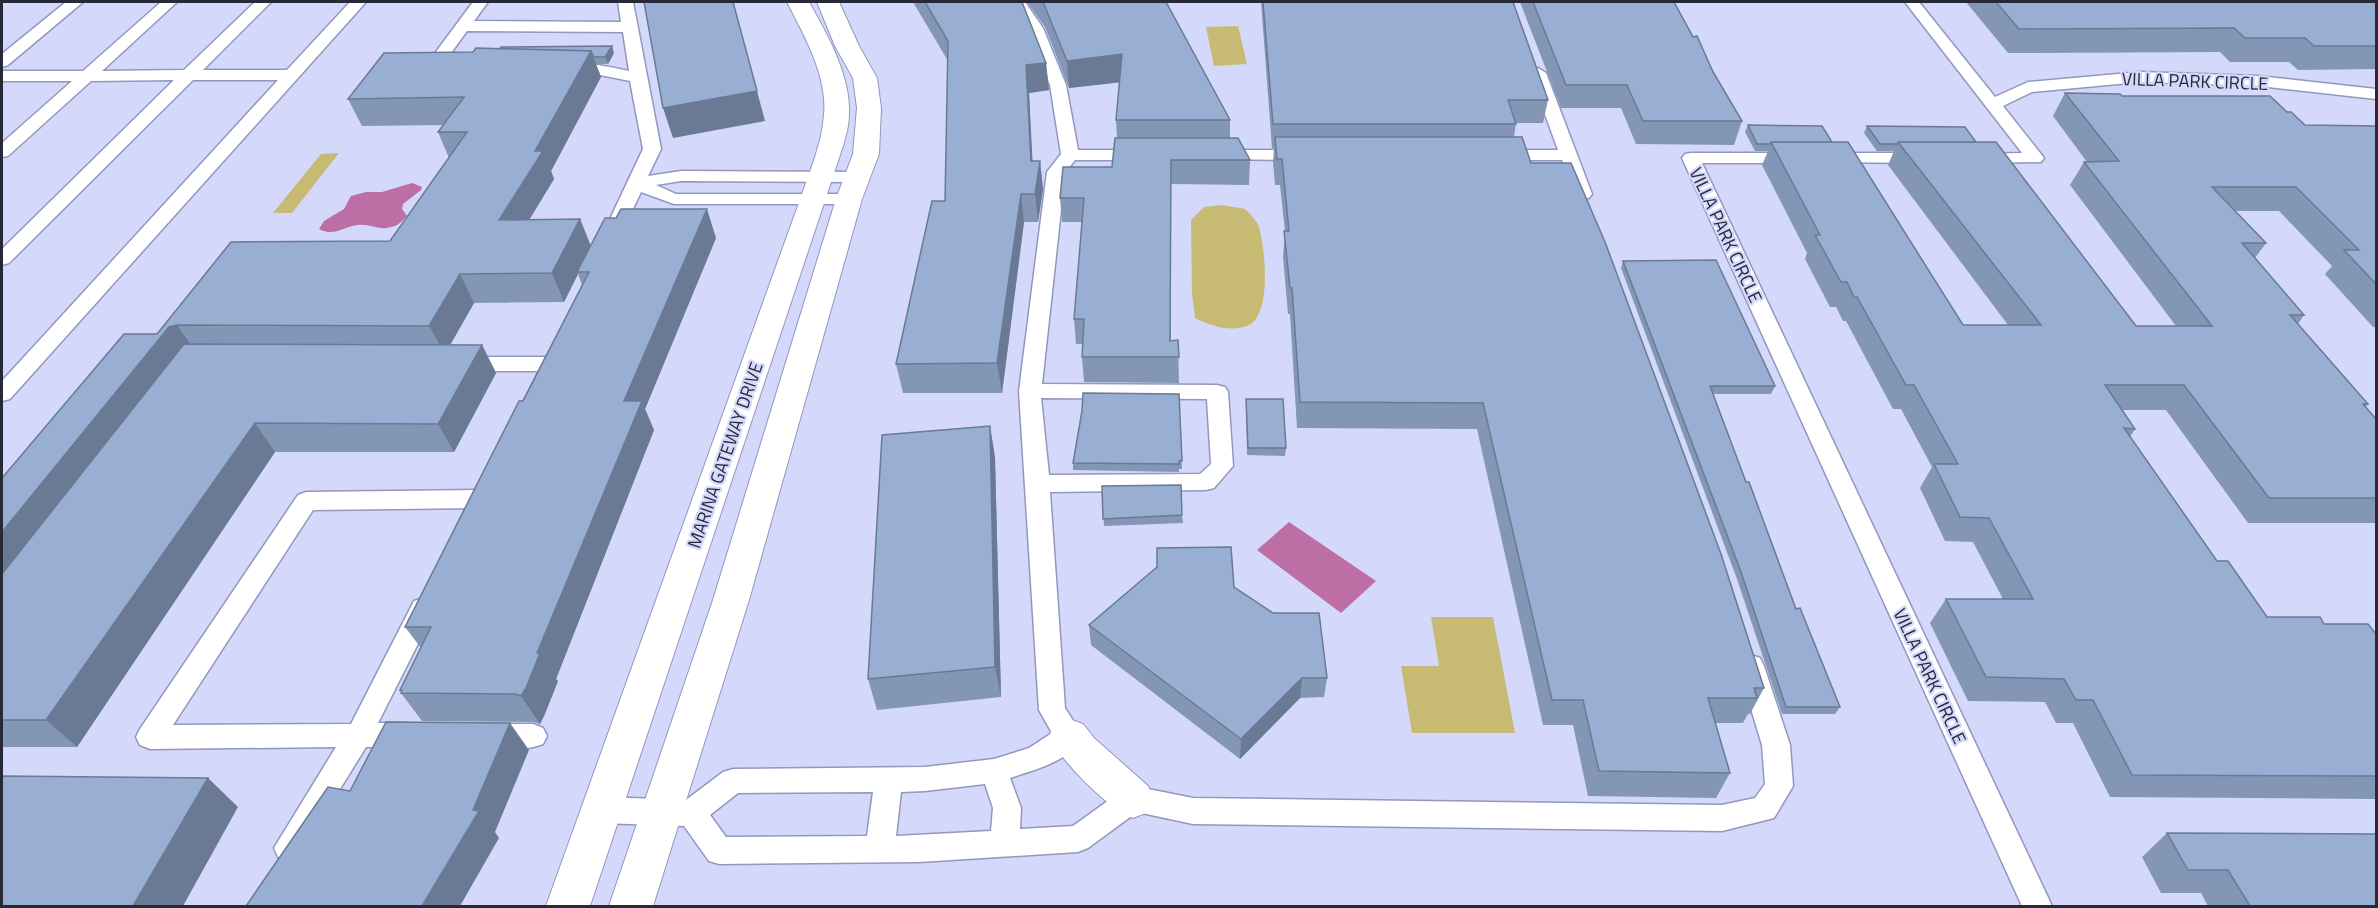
<svg xmlns="http://www.w3.org/2000/svg" width="2378" height="908" font-family="'Titillium Web',sans-serif">
  <style>
    .green { fill: #c7bb73 }
    .water { fill: #bd6ea4 }
    .lines { fill: none; stroke-linecap: round; stroke-linejoin: round }
    .lane-casing { stroke: #9297be; stroke-width: 3 }
    .street-casing { stroke: #9297be; stroke-width: 2 }
    .secondary-casing { stroke: #9297be; stroke-width: 2 }
    .lane { fill: #fff; fill-rule: evenodd }
    .street { fill: #fff; fill-rule: evenodd }
    .secondary { fill: #fff; fill-rule: evenodd }
    .wall { fill: #8396b5 }
    .shaded-wall { fill: #6a7a94 }
    .building { fill: #98afd3; stroke: #6a7a94; stroke-width: 1.5 }
    .labels { text-anchor: middle; dominant-baseline: central; stroke-width: 4.5; stroke-linejoin: round; paint-order: stroke }
    .street-label { font-size: 18px; fill: #272939; stroke: #d4d8fa }
  </style>
  <rect width="100%" height="100%" fill="#d4d8fa"/>
  <!-- green -->
  <g class="green">
    <path d="M1238,26L1247,64L1214,66L1206,27Z"/>
    <path d="M339,153L292,213H273L321,154Z"/>
    <path d="M1222,205L1245,209C1250,214 1257,221 1259,227C1265,249 1272,313 1249,325C1231,333 1211,326 1195,318L1192,293L1191,220L1204,207Z"/>
    <path d="M1431,617H1493L1515,733H1412L1401,666H1439Z"/>
  </g>
  <!-- water -->
  <g class="water">
    <path d="M412,183L422,187L421,190L403,204L402,209L407,216C402,221 398,226 391,227C380,231 369,223 357,225C343,227 334,237 319,229L324,221L344,209L351,196L366,192H382Z"/>
    <path d="M1289,522L1376,581L1341,613L1257,550Z"/>
  </g>
  <g class="lines">
    <!-- lane casing -->
    <g class="lane-casing">
      <g id="lane">
        <path d="M66,2H83L8,65L2,67V54Z"/>
        <path d="M161,2H177L102,71L184,70L255,2H271L203,70H287L350,2H366L10,399L2,401V381L278,80H193L9,263L2,265V249L174,80L91,81L8,156L2,157V143L72,81H2V71H83Z"/>
        <path d="M473,2H488L474,21L621,22L618,2H633L661,149L648,176L681,171L857,172L863,173L866,177L863,181L857,182L681,181L656,185L676,194H849L855,195L858,199L855,203L849,204H674L641,192L618,240H604L602,236L643,149L630,81L600,75L567,74L559,69C569,57 614,68 629,71L623,32L467,31L443,64L449,68L447,71H426L424,68Z"/>
        <path d="M1011,2H1025L1043,28L1066,85L1078,150H1144L1150,151L1153,155L1150,159L1144,160H1075L1065,173L1042,384L1217,385L1225,387L1228,392L1233,466L1214,488L1206,490L1050,492L1065,708L1083,736C1071,761 1034,770 1010,778L1021,808L1020,829L1073,826L1123,790L1133,786L1193,798L1722,805L1755,798L1765,784L1762,745L1738,666L1742,658L1751,655L1760,658L1764,666L1790,745L1793,786L1774,818L1722,831L1193,824L1137,812L1088,848L1078,852L919,862L719,864L709,861L684,826L602,823L592,819L588,810L592,801L602,797L686,800L723,772L733,769L925,767L994,759L1029,748L1052,733L1039,710L1019,391L1047,172L1061,154L1050,85L1027,28ZM1041,398L1207,399L1211,464L1200,474L1049,475ZM985,784L993,808L991,831L896,836L901,792L925,791ZM873,792L867,836L726,837L710,815L738,793Z"/>
        <path d="M1905,2H1919L1995,97L2028,82L2140,72L2259,76L2376,89V99L2259,86L2140,82L2032,92L2003,106L2044,158L2041,162L1978,163L1972,162L1969,158L1972,154L2022,153Z"/>
        <path d="M1538,68L1546,73L1592,194L1589,198H1577L1562,160H1498L1492,159L1489,155L1492,151L1498,150H1558L1530,73Z"/>
        <path d="M1219,150H1303L1309,151L1312,155L1309,159L1303,160L1213,159L1210,155L1213,151Z"/>
        <path d="M1691,153H1795L1801,154L1804,158L1801,162L1795,163H1702L2052,906H2022L1682,158L1685,154Z"/>
        <path d="M1828,153H1921L1927,154L1930,158L1927,162L1921,163L1822,162L1819,158L1822,154Z"/>
        <path d="M461,357H547L554,359L558,364L554,369L547,371H461L454,369L450,364L454,359Z"/>
        <path d="M478,490L486,493L490,499L486,505L478,508L313,510L173,725L351,724L414,601L423,598L432,601L436,608L378,723H408L418,727L422,735L418,743L408,747H366L298,857L288,861L278,857L274,848L336,747L150,749L140,745L136,737L140,729L298,495L306,492Z"/>
        <path d="M489,724H533L543,728L547,736L543,744C525,751 497,751 479,744L475,736L479,728Z"/>
      </g>
    </g>
    <!-- street casing -->
    <g class="street-casing">
      <path id="street" d="M1069,719L1083,724L1094,738L1148,786L1154,799L1148,812L1133,818C1106,807 1062,762 1049,736L1055,724Z"/>
    </g>
    <!-- secondary casing -->
    <g class="secondary-casing">
      <g id="secondary">
        <path d="M787,2H809C827,34 851,76 849,114C849,125 846,136 843,146L590,906H546L800,200C809,173 822,144 824,115C828,77 804,35 787,2Z"/>
        <path d="M817,2H839L859,46L877,78L881,108L879,154L862,199L749,600L653,906H609L713,600L836,199L853,154L857,108L853,78L835,46Z"/>
      </g>
    </g>
    <!-- lane -->
    <use href="#lane" class="lane"/>
    <!-- street -->
    <use href="#street" class="street"/>
    <!-- secondary -->
    <use href="#secondary" class="secondary"/>
  </g>
  <!-- wall -->
  <g class="wall">
    <path d="M913,2H1022L1046,63L1049,90L1029,93L1032,161H1040L1043,189L1038,222H1024L1002,393H903L896,364L945,201L948,61Z"/>
    <path d="M1027,2H1166L1230,120V138L1250,160L1249,185L1171,184V341L1178,340L1179,383L1084,382L1082,357L1083,344H1076L1074,319L1082,222H1062L1060,198L1112,167L1117,138L1116,120L1119,82L1069,88L1045,27Z"/>
    <path d="M1261,2H1513L1548,100L1543,123H1516L1514,137L1531,163L1764,688L1750,714H1748L1743,723H1715L1730,773L1716,798L1588,796L1573,725H1543L1477,429L1297,428L1290,314H1288L1283,257L1285,231L1280,185H1275L1273,162L1274,148H1272Z"/>
    <path d="M1520,2H1674L1742,121L1734,145L1636,144L1621,108H1561Z"/>
    <path d="M1966,2H2376V69L2298,70L2289,62H2230L2220,52L2008,53Z"/>
    <path d="M614,53L608,64H596L601,77L551,171L554,179L529,220L580,219L591,246L716,238L645,409L654,430L556,679L558,681L544,716L540,724L533,722L422,721L401,693V692L400,690L421,648L405,627L582,285L578,274L564,302L474,303L450,345H482L496,373L454,452H275L77,747H2V478L157,334L390,241L449,158L438,132L443,125L362,126L348,99Z"/>
    <path d="M2065,93L2122,96L2287,112L2305,125L2376,126V327H2373L2325,274L2332,266L2279,211H2235L2266,243L2255,258L2304,315L2298,324L2368,404L2366,407L2376,419V523H2248L2166,410H2122L2135,429L2130,437L2217,561L2267,617L2324,624L2376,634V799L2110,797L2073,723H2056L2045,702L1968,701L1930,623L1946,599H2003L1973,542L1945,541L1920,488L1932,467L1901,409H1893L1846,321H1843L1836,307H1830L1805,259L1807,253L1762,165L1768,151H1755L1745,132L1748,125L1832,142L1963,325H2008L1888,165L1894,151H1877L1864,133L1867,126L1976,142L2136,326H2176L2070,185L2084,162H2087L2053,116Z"/>
    <path d="M1623,261L1775,386L1771,394H1713L1746,482L1796,609L1840,707L1835,714H1782L1737,579L1621,268Z"/>
    <path d="M1179,394L1182,469H1179V472L1073,470V463Z"/>
    <path d="M1246,399L1286,448L1285,456L1247,455Z"/>
    <path d="M990,426L995,458L1001,697L877,710L868,679Z"/>
    <path d="M1102,486L1182,515L1183,523L1104,526Z"/>
    <path d="M1234,587L1327,678L1324,697L1300,698L1240,759L1091,645L1089,625Z"/>
    <path d="M2167,833L2376,906H2208L2201,893H2161L2142,857Z"/>
  </g>
  <!-- shaded-wall -->
  <g class="shaded-wall">
    <path d="M612,46L614,53L608,64L605,57Z"/>
    <path d="M591,51L601,77L551,171L554,179L512,248L499,220L535,151Z"/>
    <path d="M1122,54L1123,82L1069,88L1067,61Z"/>
    <path d="M1046,63L1049,90L1029,93L1034,189L1031,161L1026,65Z"/>
    <path d="M757,91L765,121L673,138L663,108Z"/>
    <path d="M1040,161L1043,189L1038,222L1035,194Z"/>
    <path d="M1021,194L1024,222L1002,393L997,363Z"/>
    <path d="M707,209L716,238L645,409L654,430L556,679L558,681L544,716L540,724L521,696L537,653L624,401Z"/>
    <path d="M580,219L591,247L577,272L578,274L564,302L552,273Z"/>
    <path d="M460,274L474,303L445,354L429,326Z"/>
    <path d="M177,325L197,354L2,596V532L169,327Z"/>
    <path d="M482,345L496,373L454,452L438,424Z"/>
    <path d="M255,423L275,452L77,747L46,720Z"/>
    <path d="M990,426L995,458L1001,697L995,667Z"/>
    <path d="M1302,678L1300,698L1240,759L1241,739Z"/>
    <path d="M510,723L529,750L495,832L499,838L460,906H422L473,810Z"/>
    <path d="M208,778L238,807L183,906H133Z"/>
  </g>
  <!-- building -->
  <g class="building">
    <path d="M644,2H733L757,91L663,108Z"/>
    <path d="M925,2H1022L1046,63L1026,65L1031,161H1040L1035,194H1021L997,363L896,364L932,201H945L948,41Z"/>
    <path d="M1043,2H1166L1230,120H1116L1122,54L1067,61Z"/>
    <path d="M1263,2H1513L1548,100H1508L1516,124H1273Z"/>
    <path d="M1533,2H1674L1693,37L1697,36L1713,72L1742,121H1643L1627,85H1566Z"/>
    <path d="M1996,2H2376V46H2314L2305,38H2245L2234,28L2019,29Z"/>
    <path d="M612,46L605,57H594L591,51L499,49L501,47Z"/>
    <path d="M476,48L591,51L535,151H543L499,220L580,219L552,273L460,274L429,326L177,325L169,327L2,532V478L124,334H157L231,242L390,241L467,132H438L464,97L348,99L384,53L473,52Z"/>
    <path d="M2065,93L2120,94L2122,96H2270L2287,112H2291L2305,125L2376,126V284L2344,250H2359L2296,187H2212L2266,243H2242L2304,315H2290L2368,404H2363L2376,419V498H2269L2184,385H2105L2135,429L2124,428L2217,561H2228L2267,617H2320L2324,624H2368L2376,634V776L2132,775L2093,700H2076L2064,679L1986,677L1946,599H2033L1989,518L1960,517L1934,464H1958L1914,385H1906L1857,297H1854L1847,282H1841L1815,235H1820L1771,142H1848L1963,325H2041L1898,142H1996L2136,326H2212L2084,162L2119,161Z"/>
    <path d="M1748,125L1822,126L1832,142H1771L1770,144H1757Z"/>
    <path d="M1867,126L1965,127L1976,142H1898V144H1880Z"/>
    <path d="M1275,137H1522L1531,163H1571L1605,242L1721,554L1764,688H1754L1757,698H1708L1730,773L1599,771L1583,700H1552L1483,403L1300,402L1292,288H1290L1284,231H1289L1282,159H1277Z"/>
    <path d="M1115,138H1238L1250,160H1171L1170,341L1178,340L1179,357H1082L1084,319H1074L1084,198H1060L1063,167H1112Z"/>
    <path d="M621,209H707L624,401H642L537,653H540L526,688L521,696L515,694L401,693L402,690H400L431,627H405L519,401H523L589,272H577L605,218H616Z"/>
    <path d="M1716,260L1775,386H1710L1746,482H1749L1796,609L1800,608L1840,707H1786L1741,572L1623,261Z"/>
    <path d="M184,344L482,345L438,424L255,423L46,720H2V574Z"/>
    <path d="M1083,393L1179,394L1182,461H1179V464L1073,463L1082,411Z"/>
    <path d="M1246,399H1283L1286,448H1248Z"/>
    <path d="M990,426L995,667L868,679L882,435Z"/>
    <path d="M1181,485L1182,515L1103,519L1102,486Z"/>
    <path d="M1231,547L1234,587L1273,613H1319L1327,678H1302L1241,739L1089,625L1157,567V548Z"/>
    <path d="M386,722L510,723L473,810L479,811L422,906H246L328,787L350,791Z"/>
    <path d="M2,776L208,778L133,906H2Z"/>
    <path d="M2167,833L2376,834V906H2250L2228,870H2188Z"/>
  </g>
  <g class="labels">
    <!-- street labels -->
    <g class="street-label">
      <text transform="translate(2195 81) rotate(2)">VILLA PARK CIRCLE</text>
      <text transform="translate(1726 235) rotate(65)">VILLA PARK CIRCLE</text>
      <text transform="translate(725 455) rotate(-71)">MARINA GATEWAY DRIVE</text>
      <text transform="translate(1930 676) rotate(65)">VILLA PARK CIRCLE</text>
    </g>
  </g>
  <!-- border -->
  <rect width="2378" height="908" fill="none" stroke="#272939" stroke-width="6"/>
</svg>
